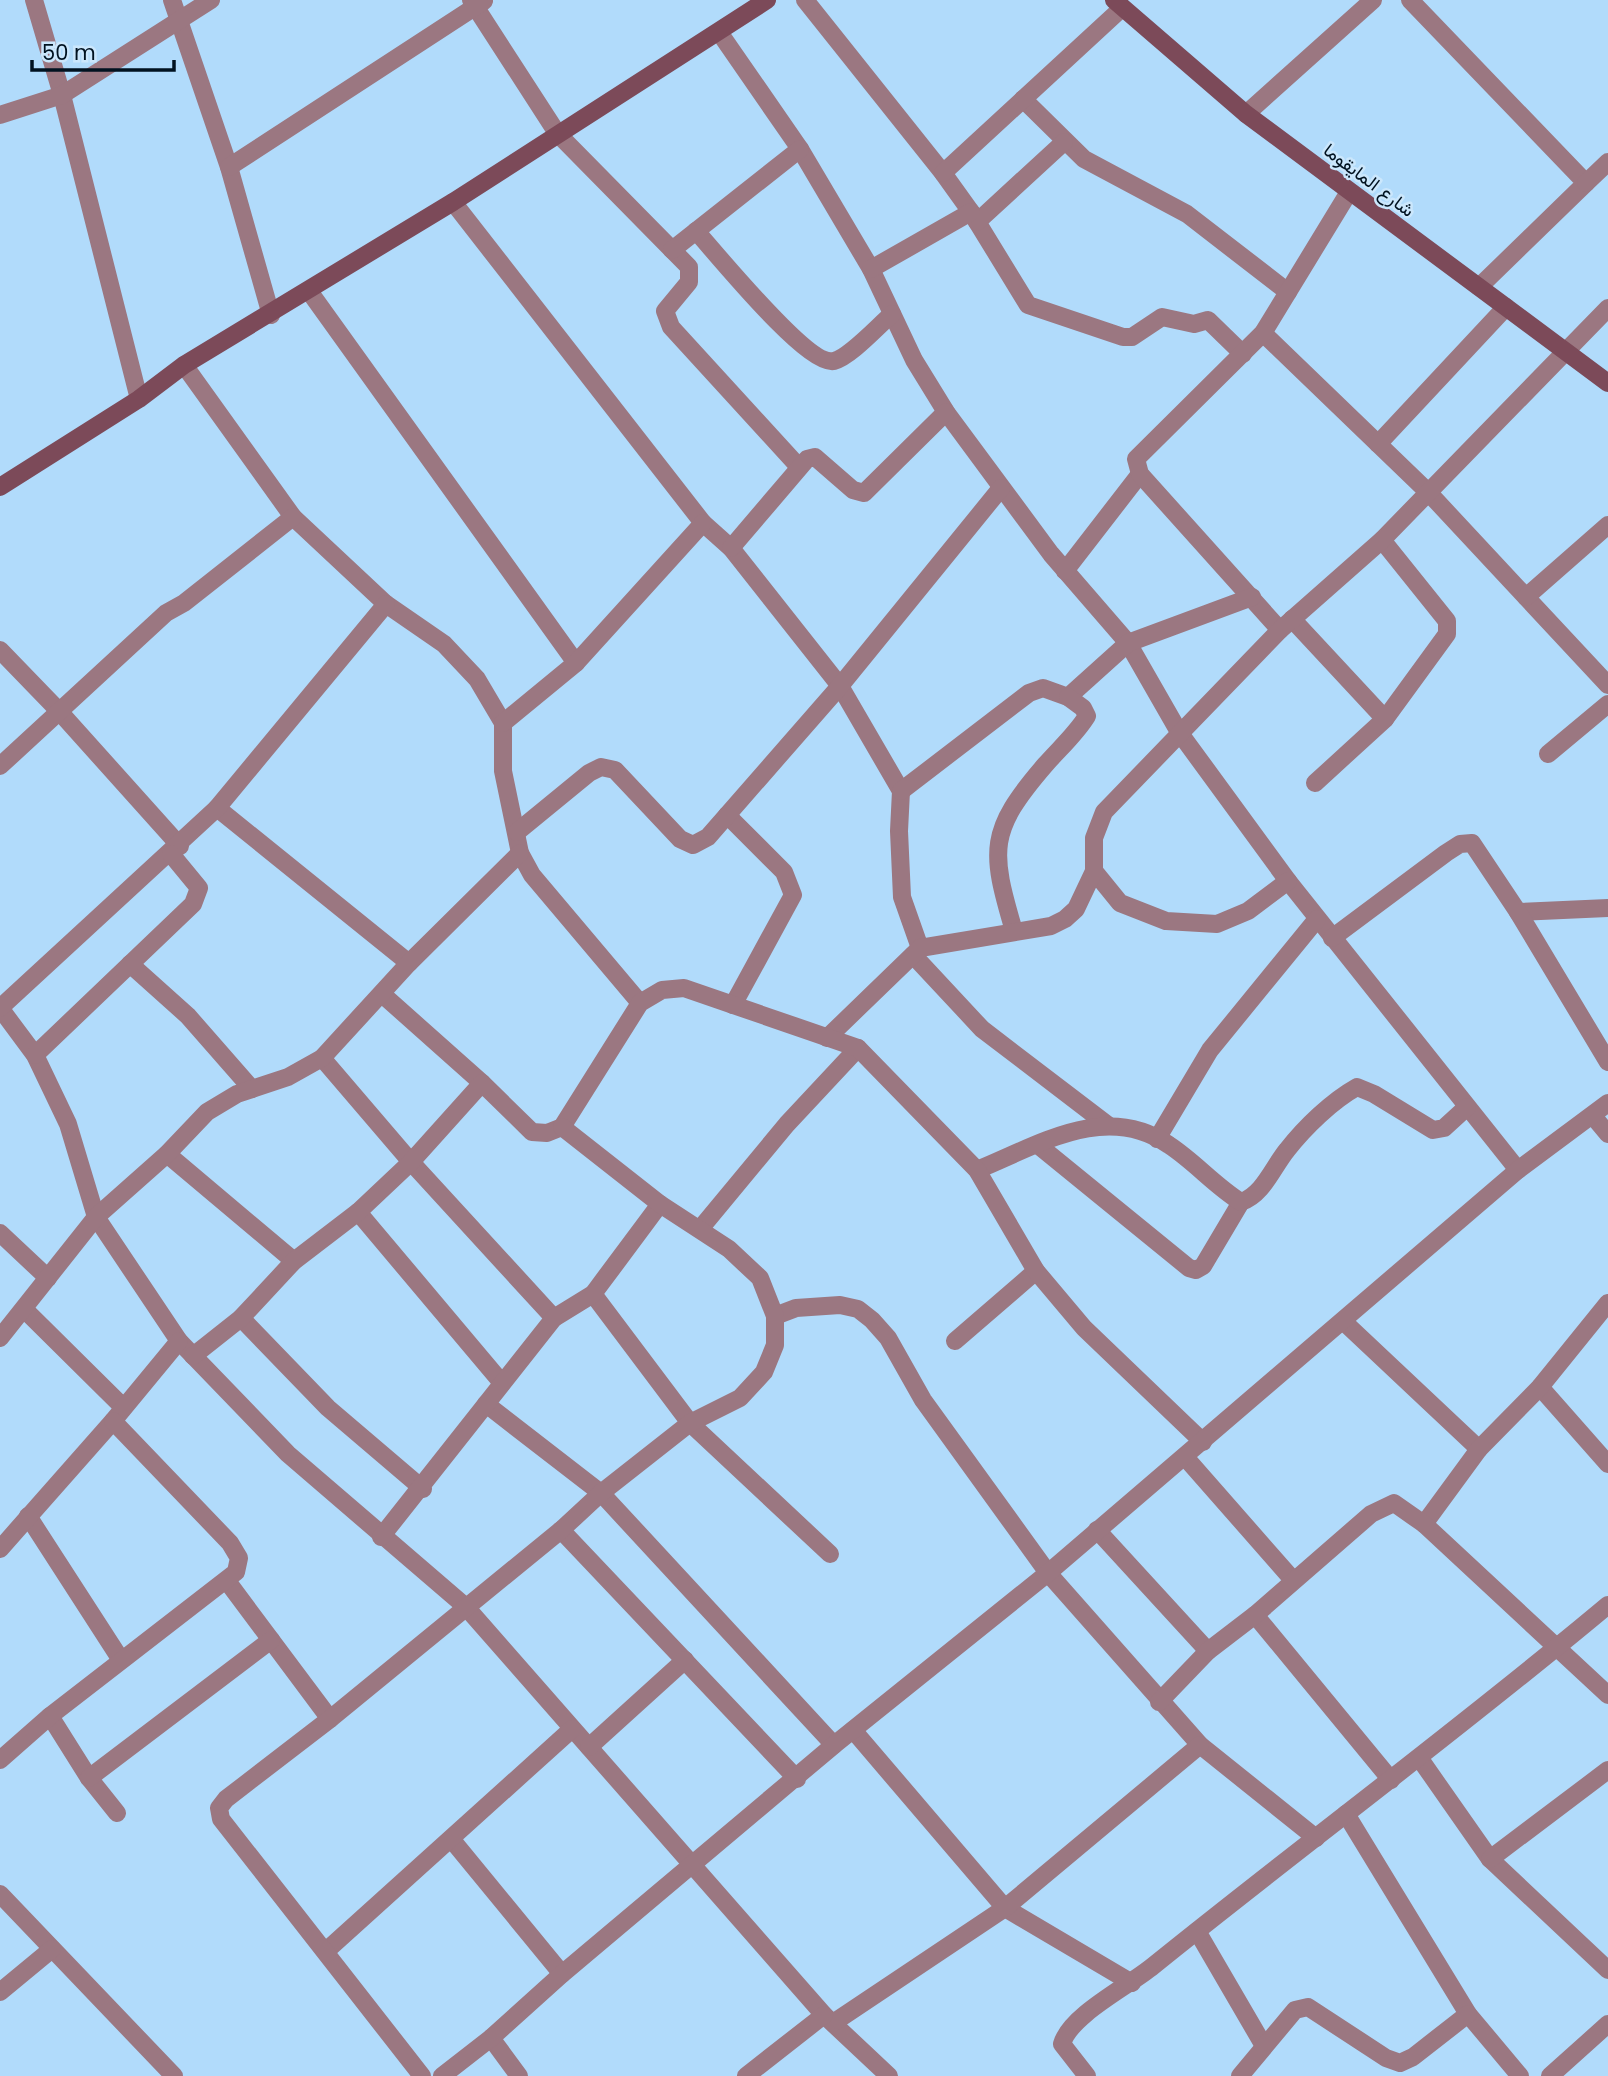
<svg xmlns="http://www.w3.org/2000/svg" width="1608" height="2076" font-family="Poppins,Vazirmatn,sans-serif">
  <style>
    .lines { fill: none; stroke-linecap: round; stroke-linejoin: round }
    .street { stroke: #9b7781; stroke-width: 18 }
    .secondary { stroke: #7c4a59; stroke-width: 18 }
    .labels { text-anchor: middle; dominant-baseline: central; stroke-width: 5; stroke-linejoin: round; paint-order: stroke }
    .street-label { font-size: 19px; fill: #001220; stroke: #cbe7fc }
  </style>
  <rect width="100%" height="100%" fill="#b1dbfb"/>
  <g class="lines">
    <!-- street -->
    <g class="street">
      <path d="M34,0L62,95L139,399"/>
      <path d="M172,0L229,167L271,315"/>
      <path d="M471,0L557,133L689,267V282L665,311L671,327L799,467"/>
      <path d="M805,0L943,173L971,212L1028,305L1123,337H1132L1162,317L1194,324L1208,320L1243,354"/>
      <path d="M1410,0L1586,183L1479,287"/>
      <path d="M719,32L800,149L871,269L914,360L946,412L1051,554L1128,643L1179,732L1288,881L1518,1170"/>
      <path d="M1023,99L1084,159L1187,214L1288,292"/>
      <path d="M1246,114L1373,0"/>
      <path d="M0,115L62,95L211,0"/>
      <path d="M229,167L484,1"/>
      <path d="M943,173L1122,8"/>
      <path d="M1586,183L1608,162"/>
      <path d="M453,202L703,523L731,548L840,686L901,791L899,831L902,897L920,948"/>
      <path d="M977,222L1064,142"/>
      <path d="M696,231C716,253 808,367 834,361C850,357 878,326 892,314"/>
      <path d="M672,250L800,149"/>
      <path d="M871,269L971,212"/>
      <path d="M309,291L576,663"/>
      <path d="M1263,333L1428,492L1608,685"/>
      <path d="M184,365L293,517L386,604L444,644L477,679L503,723V771L520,853L532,875L640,1003"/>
      <path d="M1378,444L1506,307"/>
      <path d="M731,548L807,459L815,457L853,490L864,493L946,412"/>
      <path d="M1065,571L1140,474"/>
      <path d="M1526,597L1608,525"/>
      <path d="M1292,619L1385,719"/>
      <path d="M1280,630L1140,474L1136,459L1263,333L1349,192"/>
      <path d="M0,650L58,710L180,846"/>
      <path d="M503,723L576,663L703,523"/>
      <path d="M1548,754L1608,704"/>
      <path d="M0,766L166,613L184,603L293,517"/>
      <path d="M1315,783L1385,719L1447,634V621L1382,540"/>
      <path d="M901,791L1029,693L1043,688L1068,697L1128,643L1252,597"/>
      <path d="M217,808L409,963"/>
      <path d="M727,815L784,872L793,895L733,1005"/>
      <path d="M517,832L589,773L601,767L615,770L680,839L693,845L708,837L840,686L1001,488"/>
      <path d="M1094,871L1120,903L1166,921L1217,924L1248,911L1288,881"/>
      <path d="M1518,912L1608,908"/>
      <path d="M1014,931C990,850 988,831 1045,765C1059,749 1076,734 1087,716L1083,708L1068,697"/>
      <path d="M1332,938L1446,853L1460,844L1472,843L1518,912L1608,1062"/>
      <path d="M913,955L982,1029L1109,1126"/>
      <path d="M130,964L188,1016L252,1089"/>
      <path d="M382,994L482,1083"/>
      <path d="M0,1008L35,1055L68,1124L96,1217L179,1341L288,1454L466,1607L824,2015L889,2076"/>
      <path d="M0,1008L217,808L386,604"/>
      <path d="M827,1038L920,948L1051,926L1065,919L1076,909L1094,871V838L1104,812L1280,630L1382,540L1608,308"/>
      <path d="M35,1055L193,904L199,888L171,854"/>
      <path d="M322,1058L411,1162L554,1318"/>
      <path d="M1593,1116L1608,1134"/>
      <path d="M1157,1139L1210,1050L1317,919"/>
      <path d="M1038,1145L1189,1268L1196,1270L1203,1266L1241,1202"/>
      <path d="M167,1154L294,1261"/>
      <path d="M977,1170C1037,1146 1105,1101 1169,1145C1195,1162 1215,1186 1241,1202C1263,1195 1273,1167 1287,1150C1305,1127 1332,1101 1357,1087L1374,1094L1433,1130L1444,1128L1467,1107"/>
      <path d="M358,1212L502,1383"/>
      <path d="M700,1229L787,1124L858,1048"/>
      <path d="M0,1233L48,1278"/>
      <path d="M593,1294L690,1423L830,1554"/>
      <path d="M24,1309L123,1407"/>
      <path d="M775,1316L796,1308L840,1305L858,1309L872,1320L888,1338L923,1400L1048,1573L1200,1745L1316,1838"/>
      <path d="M241,1318L328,1408L423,1489"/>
      <path d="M1344,1322L1479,1449"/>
      <path d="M0,1338L96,1217L167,1154L207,1112L237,1094L288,1077L322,1058L409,963L520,853"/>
      <path d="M955,1341L1036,1271"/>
      <path d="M193,1356L241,1318L294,1261L358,1212L411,1162L482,1083L532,1132L547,1133L562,1127L640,1003L662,990L684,988L858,1048L977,1170L1036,1271L1084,1328L1203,1442"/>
      <path d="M1540,1387L1608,1464"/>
      <path d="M486,1404L601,1493L834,1745"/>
      <path d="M1185,1457L1293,1580"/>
      <path d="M28,1516L121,1660"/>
      <path d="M1424,1524L1479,1449L1540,1387L1608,1303"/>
      <path d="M561,1530L797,1779"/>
      <path d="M1097,1530L1208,1651"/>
      <path d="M381,1537L554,1318L593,1294L660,1204"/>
      <path d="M0,1549L113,1421L179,1341"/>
      <path d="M227,1581L330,1719"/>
      <path d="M1255,1615L1391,1780"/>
      <path d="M1159,1702L1208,1651L1255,1615L1371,1514L1394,1503L1424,1524L1608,1695"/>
      <path d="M50,1716L89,1778L117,1813"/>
      <path d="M853,1730L1005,1908L1132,1983"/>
      <path d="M589,1747L685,1660"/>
      <path d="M1420,1759L1490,1859L1608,1970"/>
      <path d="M0,1760L50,1716L236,1572L239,1558L230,1543L113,1421"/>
      <path d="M89,1778L271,1640"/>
      <path d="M1346,1814L1468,2014L1520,2076"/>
      <path d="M452,1840L562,1974"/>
      <path d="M1490,1859L1608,1770"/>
      <path d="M0,1894L174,2076"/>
      <path d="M1197,1931L1264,2046"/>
      <path d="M326,1951L572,1729"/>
      <path d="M0,1992L52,1949"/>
      <path d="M833,2023L1005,1908L1200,1745"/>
      <path d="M491,2038L519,2076"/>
      <path d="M422,2076L221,1819L219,1808L226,1799L330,1719L561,1530L601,1493L690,1423L740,1398L764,1372L775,1345V1316L760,1278L729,1249L660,1204L562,1127"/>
      <path d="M442,2076L491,2038L562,1974L834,1745L1048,1573L1518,1170L1608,1103"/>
      <path d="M746,2076L824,2015"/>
      <path d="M1087,2076L1062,2044C1070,2015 1129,1986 1153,1966C1304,1844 1460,1729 1608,1605"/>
      <path d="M1240,2076L1295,2010L1308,2007L1386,2058L1400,2063L1413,2057L1468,2014"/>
      <path d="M1550,2076L1608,2024"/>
    </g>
    <!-- secondary -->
    <g class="secondary">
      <path d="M1114,0L1246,114L1608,383"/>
      <path d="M0,487L139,399L184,365L453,202L767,0"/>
    </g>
  </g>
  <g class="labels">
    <!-- street labels -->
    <g class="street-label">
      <text transform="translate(1369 180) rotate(37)">شارع المايقوما</text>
    </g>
  </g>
  <!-- scale -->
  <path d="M32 60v10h142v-10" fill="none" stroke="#001220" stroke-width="3.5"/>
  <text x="42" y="60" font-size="21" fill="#001220" stroke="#cbe7fc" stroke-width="5" paint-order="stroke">50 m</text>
</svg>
